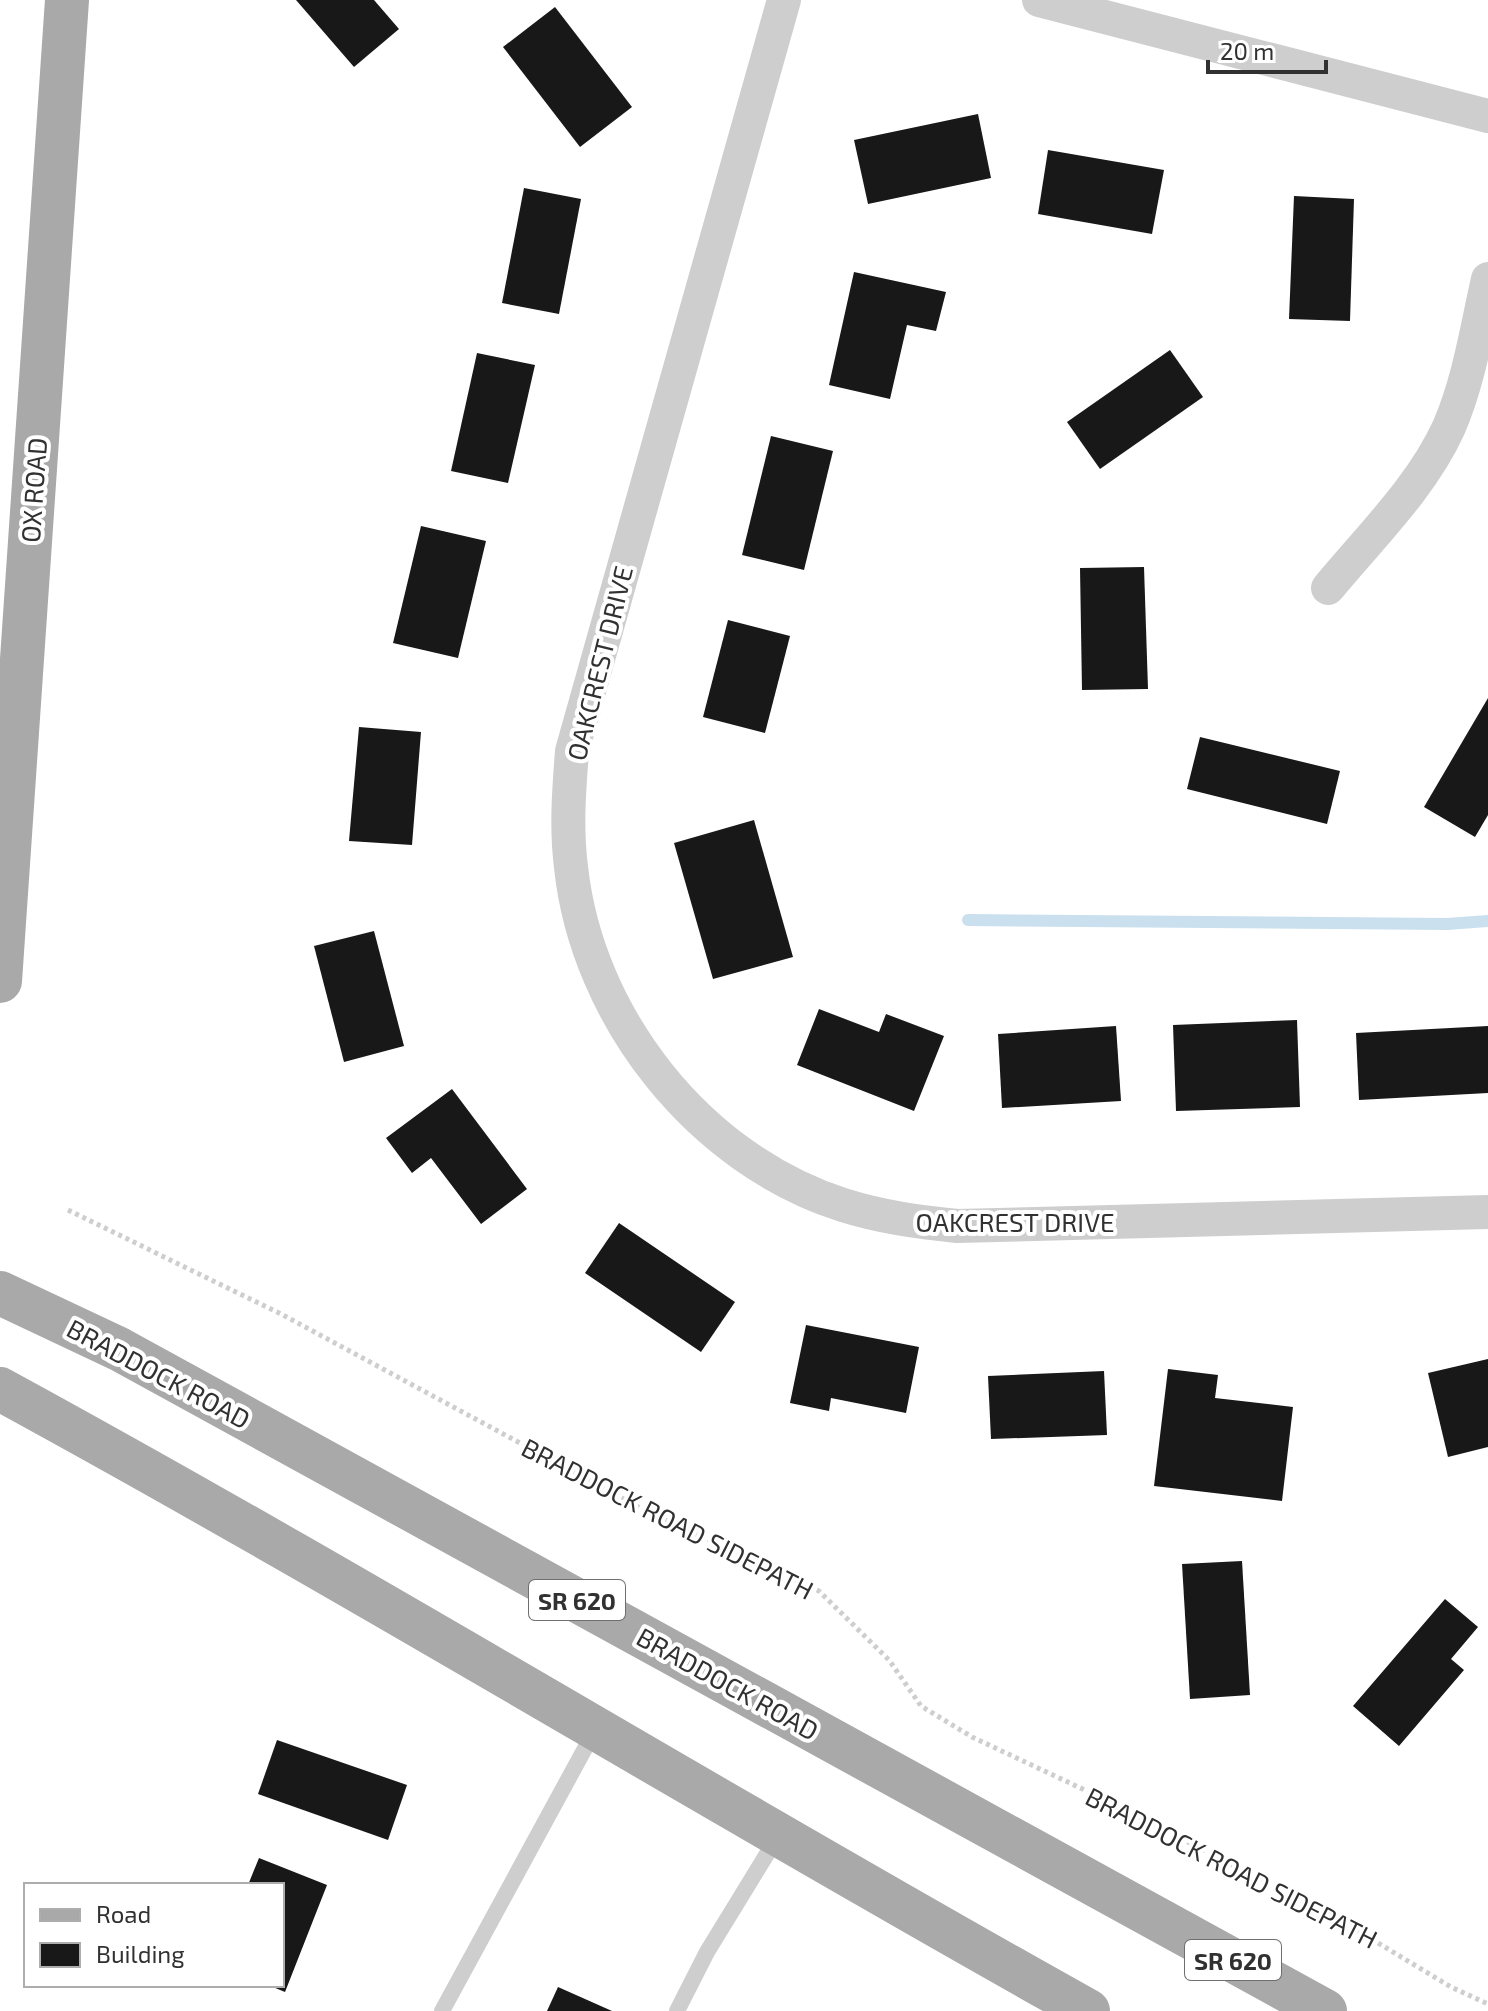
<svg xmlns="http://www.w3.org/2000/svg" width="1488" height="2011" font-family="'Exo 2',sans-serif">
  <style>
    .lines { fill: none; stroke-linecap: round; stroke-linejoin: round }
    .stream { stroke: #cae0ef; stroke-width: 12 }
    .building { fill: #181818 }
    .path { stroke: #cecece; stroke-width: 5; stroke-dasharray: 4 4; stroke-linecap: butt }
    .lane { stroke: #cecece; stroke-width: 16 }
    .street { stroke: #cecece; stroke-width: 34 }
    .primary { stroke: #a9a9a9; stroke-width: 44 }
    .labels { text-anchor: middle; dominant-baseline: central; stroke-width: 8; stroke-linejoin: round; paint-order: stroke }
    .shield { fill: #fff; stroke: #6f6f6f; stroke-width: 2 }
    .shield-label { font-size: 24px; font-weight: bold; fill: #313131 }
    .street-label { font-size: 26px; fill: #313131; stroke: #fff }
  </style>
  <rect width="100%" height="100%" fill="#fff"/>
  <g class="lines">
    <!-- stream -->
    <path class="stream" d="M968,920L1447,924L1488,921"/>
  </g>
  <!-- building -->
  <g class="building">
    <path d="M296,0H374L399,29L354,67Z"/>
    <path d="M555,7L632,107L580,147L503,47Z"/>
    <path d="M978,114L991,178L868,204L854,140Z"/>
    <path d="M1048,150L1164,170L1152,234L1038,214Z"/>
    <path d="M524,188L581,199L559,314L502,303Z"/>
    <path d="M1294,196L1354,199L1350,321L1289,319Z"/>
    <path d="M854,272L946,292L936,331L907,325L890,399L829,385Z"/>
    <path d="M1170,350L1203,397L1100,469L1067,422Z"/>
    <path d="M477,353L535,365L508,483L451,471Z"/>
    <path d="M771,436L833,451L804,570L742,555Z"/>
    <path d="M421,526L486,541L458,658L393,643Z"/>
    <path d="M1144,567L1148,689L1082,690L1080,568Z"/>
    <path d="M728,620L790,636L765,733L703,717Z"/>
    <path d="M1488,698V815L1475,837L1424,807Z"/>
    <path d="M359,727L421,732L412,845L349,841Z"/>
    <path d="M1200,737L1340,771L1327,824L1187,789Z"/>
    <path d="M754,820L793,957L713,979L674,843Z"/>
    <path d="M374,931L404,1046L344,1062L314,946Z"/>
    <path d="M819,1009L879,1032L886,1014L944,1036L914,1111L797,1065Z"/>
    <path d="M1297,1020L1300,1107L1176,1111L1173,1025Z"/>
    <path d="M1116,1026L1121,1101L1002,1108L998,1034Z"/>
    <path d="M1488,1026V1093L1359,1100L1356,1033Z"/>
    <path d="M452,1089L527,1189L481,1224L431,1158L412,1173L386,1138Z"/>
    <path d="M619,1223L735,1302L701,1352L585,1273Z"/>
    <path d="M806,1325L919,1347L906,1413L831,1398L829,1411L790,1403Z"/>
    <path d="M1488,1359V1447L1448,1457L1428,1373Z"/>
    <path d="M1168,1369L1218,1375L1215,1398L1293,1407L1282,1501L1154,1486Z"/>
    <path d="M1104,1371L1107,1435L991,1439L988,1376Z"/>
    <path d="M1242,1561L1250,1695L1190,1699L1182,1564Z"/>
    <path d="M1445,1599L1478,1627L1451,1659L1464,1670L1399,1746L1353,1706Z"/>
    <path d="M277,1740L407,1785L388,1840L258,1794Z"/>
    <path d="M259,1858L327,1885L285,1992L268,1985H282V1885H248Z"/>
    <path d="M558,1987L612,2011H547Z"/>
  </g>
  <g class="lines">
    <!-- path -->
    <path class="path" d="M68,1210L283,1315L644,1510L819,1591L889,1660L921,1706L972,1737L1106,1800L1340,1920L1451,1987L1488,2004"/>
    <!-- lane -->
    <g class="lane">
      <path d="M442,2011L595,1730"/>
      <path d="M677,2011L707,1952L778,1836"/>
    </g>
    <!-- street -->
    <g class="street">
      <path d="M784,0L572,751C569,790 566,828 571,867C587,1017 699,1159 843,1205C881,1217 918,1222 957,1226L1488,1212"/>
      <path d="M1039,0L1488,116"/>
      <path d="M1328,588C1370,537 1422,487 1449,427C1469,381 1477,328 1488,279"/>
    </g>
    <!-- primary -->
    <g class="primary">
      <path d="M0,981L67,0"/>
      <path d="M0,1293L119,1349L1325,2011"/>
      <path d="M0,1389C367,1589 723,1808 1088,2011"/>
    </g>
  </g>
  <g class="labels">
    <!-- shield labels -->
    <g class="shield">
      <rect x="529" y="1580" width="96" height="40" rx="6"/>
      <rect x="1185" y="1940" width="96" height="40" rx="6"/>
    </g>
    <g class="shield-label">
      <text x="577" y="1600">SR 620</text>
      <text x="1233" y="1960">SR 620</text>
    </g>
    <!-- street labels -->
    <g class="street-label">
      <text transform="translate(33 490) rotate(-86)">OX ROAD</text>
      <text transform="translate(599 663) rotate(-76)">OAKCREST DRIVE</text>
      <text x="1015" y="1221">OAKCREST DRIVE</text>
      <text transform="translate(159 1373) rotate(28)">BRADDOCK ROAD</text>
      <text transform="translate(668 1518) rotate(27)">BRADDOCK ROAD SIDEPATH</text>
      <text transform="translate(728 1683) rotate(29)">BRADDOCK ROAD</text>
      <text transform="translate(1232 1867) rotate(27)">BRADDOCK ROAD SIDEPATH</text>
    </g>
  </g>
  <!-- legend -->
  <rect x="24" y="1883" width="260" height="104" fill="#ffffff" stroke="#adadad" stroke-width="2"/>
  <rect x="40" y="1909" width="40" height="12" fill="#a9a9a9" stroke="#adadad" stroke-width="2"/>
  <text x="96" y="1923" font-size="24" fill="#313131">Road</text>
  <rect x="40" y="1943" width="40" height="24" fill="#181818" stroke="#adadad" stroke-width="2"/>
  <text x="96" y="1963" font-size="24" fill="#313131">Building</text>
  <!-- scale -->
  <path d="M1208 60v12h118v-12" fill="none" stroke="#313131" stroke-width="4"/>
  <text x="1220" y="60" font-size="24" fill="#313131" stroke="#ffffff" stroke-width="6" paint-order="stroke">20 m</text>
</svg>
